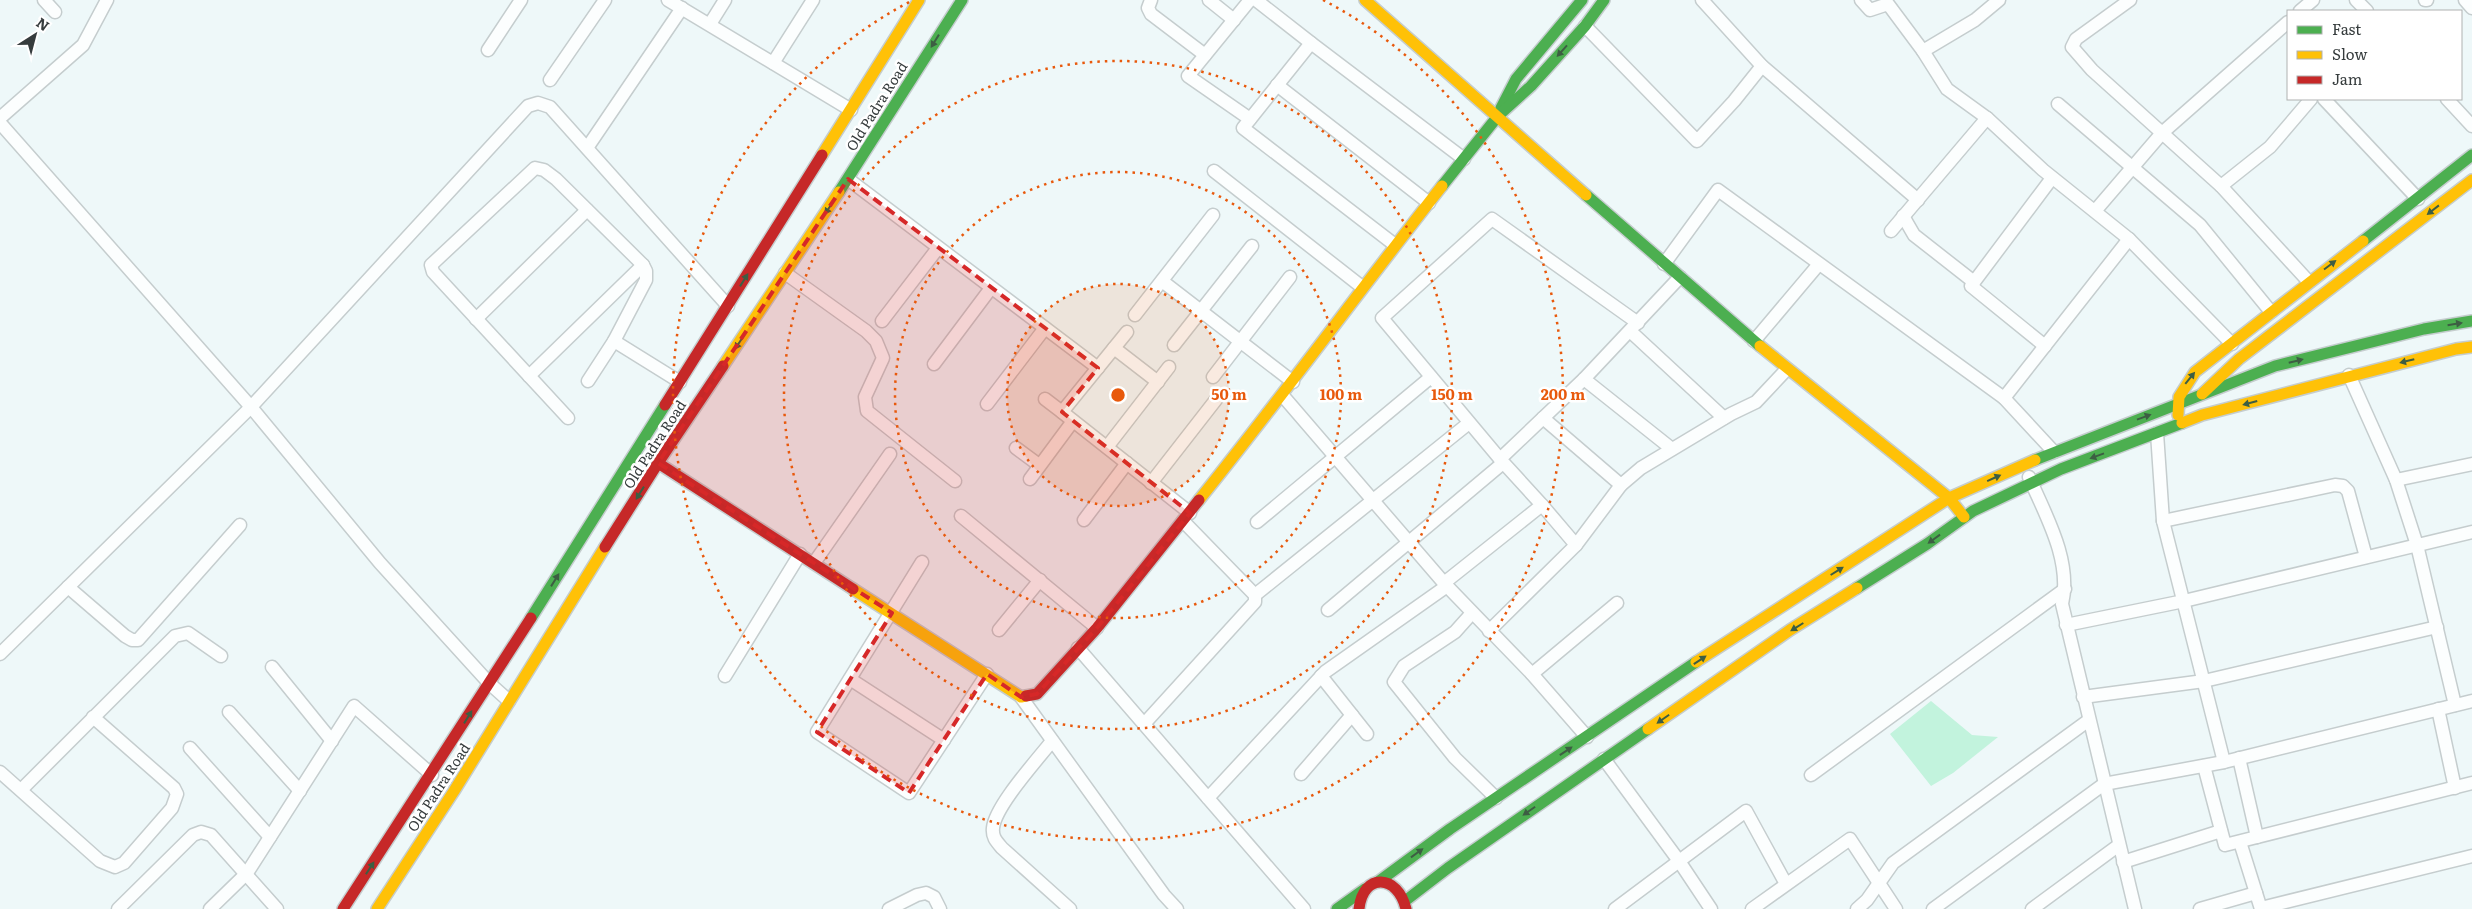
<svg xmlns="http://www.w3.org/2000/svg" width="2472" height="909" font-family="Literata,serif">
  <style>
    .green { fill: #c2f3dd }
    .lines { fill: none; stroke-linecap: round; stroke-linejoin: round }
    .street-casing { stroke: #c5cdce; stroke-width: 15 }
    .fast-casing { stroke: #c5cdce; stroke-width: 14 }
    .slow-casing { stroke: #c5cdce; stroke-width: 14 }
    .jam-casing { stroke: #c5cdce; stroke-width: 14 }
    .street { stroke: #fcfefe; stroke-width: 12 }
    .fast { stroke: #4caf50; stroke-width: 11 }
    .slow { stroke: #ffc107; stroke-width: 11 }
    .jam { stroke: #c62828; stroke-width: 11 }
    .oneway { fill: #3d5e43 }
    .marked { fill: #d62828; fill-opacity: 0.2; stroke: #d62828; stroke-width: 4; stroke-dasharray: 10 6; stroke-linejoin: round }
    .ring { fill: none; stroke: #e8590c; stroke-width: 2.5; stroke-dasharray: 2.5 5 }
    .labels { text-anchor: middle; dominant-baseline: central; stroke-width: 5; stroke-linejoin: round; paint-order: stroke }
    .street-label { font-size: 14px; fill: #363c3d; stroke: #fff }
    .centre { fill: #e8590c; stroke: #fff; stroke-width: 2.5 }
    .ring-label { font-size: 15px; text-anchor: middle; font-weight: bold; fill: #e8590c; stroke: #fff; stroke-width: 5; stroke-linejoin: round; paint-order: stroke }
  </style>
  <rect width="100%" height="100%" fill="#eef8f9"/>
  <!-- green -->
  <path class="green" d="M1931,701L1972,735L1998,737L1953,773L1931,786L1890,734Z"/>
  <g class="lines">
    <!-- street casing -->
    <g class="street-casing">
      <g id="street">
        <path d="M44,0L55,12"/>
        <path d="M668,0L851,110"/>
        <path d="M1151,0L1148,8L1151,14L1205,55"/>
        <path d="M1209,0L1234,20"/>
        <path d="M1256,0L1311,43"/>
        <path d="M1702,0L1762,66L1918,200"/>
        <path d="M1861,0L1870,10L1888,4L1923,51L1975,20L1999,0"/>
        <path d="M2130,0L2076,39L2072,47L2092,70L2221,186"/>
        <path d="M2356,0L2367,11"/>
        <path d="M2425,0H2427"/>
        <path d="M2465,0L2472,8"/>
        <path d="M2300,11L2313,0"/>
        <path d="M710,24L725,0"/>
        <path d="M1585,26L1697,141L1734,101L1762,66"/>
        <path d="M488,50L521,0"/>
        <path d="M1923,51L1947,89L1987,118L2043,170L2129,239L2232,344"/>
        <path d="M773,63L813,0"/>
        <path d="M550,80L605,0"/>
        <path d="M1277,85L1429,203"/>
        <path d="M2324,99L2418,199"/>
        <path d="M2447,99L2472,126"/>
        <path d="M2058,104L2200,225L2271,312"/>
        <path d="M0,118L83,45L107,0"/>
        <path d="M1250,119L1188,76L1250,0"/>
        <path d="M0,123L251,407L380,563L489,683L509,701"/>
        <path d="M587,148L682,8"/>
        <path d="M1214,171L1362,287"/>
        <path d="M848,179L1098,368"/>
        <path d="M2095,211L2162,133L2288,22"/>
        <path d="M1903,216L1914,235L1974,282"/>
        <path d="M1891,231L1987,118"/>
        <path d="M1395,245L1243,128L1311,43L1464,159"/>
        <path d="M1664,264L1718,190L2004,398L2054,452"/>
        <path d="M785,273L866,331L876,341L883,358L865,397L867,411L955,481"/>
        <path d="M1162,281L1293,382"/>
        <path d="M2309,282L2221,186L2270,147L2311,99"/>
        <path d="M1135,315L1213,215"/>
        <path d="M476,319L587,210"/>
        <path d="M882,321L938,248"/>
        <path d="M1630,331L1724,418"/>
        <path d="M1127,332L1062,412L1190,513"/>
        <path d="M614,341L680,382"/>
        <path d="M1754,341L1819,264"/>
        <path d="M1174,345L1252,246"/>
        <path d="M2045,346L1971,286L2052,178"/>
        <path d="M1114,348L1158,382"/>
        <path d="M934,364L991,288"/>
        <path d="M2349,375L2396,480L2417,545L2455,705"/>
        <path d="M529,376L643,265"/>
        <path d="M1213,377L1290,277"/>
        <path d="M1584,379L1672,449"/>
        <path d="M1283,396L1444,583L1532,674L1587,737"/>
        <path d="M2004,398L2129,239"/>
        <path d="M1045,399L1062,412"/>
        <path d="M987,404L1045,328"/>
        <path d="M568,418L433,272L431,265L535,168L544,170L556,179L643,265L646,271V280L614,341L588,381"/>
        <path d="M1543,418L1621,485"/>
        <path d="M2157,433L2163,521L2224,762"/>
        <path d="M1107,447L1169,367"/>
        <path d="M1016,448L1039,465"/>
        <path d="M1500,459L1382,318L1492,219L1638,323"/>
        <path d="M2029,477C2046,516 2072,561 2062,604L2135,909"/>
        <path d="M1030,479L1073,421"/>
        <path d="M2396,480L2472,464"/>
        <path d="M1151,483L1218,397"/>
        <path d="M1542,505L1576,545"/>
        <path d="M961,516L1097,628"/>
        <path d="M1084,520L1127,463"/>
        <path d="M2163,521L2335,485L2343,486L2348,491L2366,557"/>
        <path d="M1257,522L1431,377"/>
        <path d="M922,562L817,732L909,793L987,674"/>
        <path d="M814,563L890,454"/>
        <path d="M1444,583L1542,505L1500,459L1584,379L1680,277"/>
        <path d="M68,587L125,636L132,640H138L240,525"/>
        <path d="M1255,595L1469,423"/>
        <path d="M1328,610L1503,463"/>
        <path d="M1472,613L1455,632L1404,666L1394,682L1455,758L1496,798"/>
        <path d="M2066,625L2184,601L2472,532"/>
        <path d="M999,630L1040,580"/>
        <path d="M1489,631L1576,545L1621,485L1641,468L1731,414L1756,402L1787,369"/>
        <path d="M1078,648L1304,909"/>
        <path d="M0,654L251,407L528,106L538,103L550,107L728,306"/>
        <path d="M272,667L332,741"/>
        <path d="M1532,674L1617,603"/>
        <path d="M725,676L800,554"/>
        <path d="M1321,676L1367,734"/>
        <path d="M850,679L944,740"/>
        <path d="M1021,697L1164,895L1177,909"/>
        <path d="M2083,697L2204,681L2437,627"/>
        <path d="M2438,709L2455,788"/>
        <path d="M229,712L300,791"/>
        <path d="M1144,724L1255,602V595L1183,521"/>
        <path d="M1052,741C1038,759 995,806 993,828C992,837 996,841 1002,848L1070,909"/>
        <path d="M190,748L270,837"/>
        <path d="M2239,758L2257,837"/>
        <path d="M1604,759L1679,861L1711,909"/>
        <path d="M2204,766L2225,845L2472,783"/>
        <path d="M0,772L100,861L115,867L124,863L172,808L177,794L174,788L93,717"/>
        <path d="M1301,774L1352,715"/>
        <path d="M1811,775L2065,589"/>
        <path d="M21,790L175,636L188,633L221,656"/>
        <path d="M1208,798L1325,672L1447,586"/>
        <path d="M2240,842L2261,909"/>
        <path d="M2123,862L2221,831"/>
        <path d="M2261,908L2472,856"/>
        <path d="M118,909L193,835L201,832L211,835L277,909"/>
        <path d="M210,909L247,873L354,706L432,775"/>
        <path d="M889,909L917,895L926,893L934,897L940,909"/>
        <path d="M1615,909L1746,811L1786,884"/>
        <path d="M1752,909L1850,839L1896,909"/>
        <path d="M1857,909L1867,900L1893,863L2089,720"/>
        <path d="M1933,909L2104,784L2224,762L2472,701"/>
        <path d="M2032,909L2119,845"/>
        <path d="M2200,909L2256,893"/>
      </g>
    </g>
    <!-- fast casing -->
    <g class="fast-casing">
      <g id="fast">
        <path d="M1501,108L1516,79L1582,0"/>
        <path d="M1442,186L1498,116L1531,86L1585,26L1604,0"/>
        <path d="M839,192L962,0"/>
        <path d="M1586,195L1760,346"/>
        <path d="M2363,241L2472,155"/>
        <path d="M2035,460L2275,366L2424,329L2472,321"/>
        <path d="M1857,588L1927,544L1973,511L2061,469L2182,423"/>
        <path d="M531,618L665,405"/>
        <path d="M1378,882L1450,829L1696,662"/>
        <path d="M1405,901L1448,868L1648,729"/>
        <path d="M1337,909L1365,889"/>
      </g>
    </g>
    <!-- slow casing -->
    <g class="slow-casing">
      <g id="slow">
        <path d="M1365,0L1586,195"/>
        <path d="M822,155L919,0"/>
        <path d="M1760,346L1949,498L1964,517"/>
        <path d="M723,366L839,192"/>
        <path d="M2202,394L2239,359L2472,180"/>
        <path d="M2178,415L2179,397L2195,372L2363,241"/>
        <path d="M2182,423L2202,415L2456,349L2472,347"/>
        <path d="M1199,500C1282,397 1360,290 1442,186"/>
        <path d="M853,589L1021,697L1026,696"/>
        <path d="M1696,662L1949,498L2035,460"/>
        <path d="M1648,729L1790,630L1857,588"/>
        <path d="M377,909L454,791L605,547"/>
      </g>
    </g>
    <!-- jam casing -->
    <g class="jam-casing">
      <g id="jam">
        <path d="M665,405L822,155"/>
        <path d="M658,463L853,589"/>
        <path d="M605,547L658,463L723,366"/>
        <path d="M1026,696L1037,694L1097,628L1199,500"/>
        <path d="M343,909L531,618"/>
        <path d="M1359,909C1363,872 1398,874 1406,909"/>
      </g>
    </g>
    <!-- street -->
    <use href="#street" class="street"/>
    <!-- fast -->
    <use href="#fast" class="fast"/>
    <!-- slow -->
    <use href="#slow" class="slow"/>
    <!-- jam -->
    <use href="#jam" class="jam"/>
  </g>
  <!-- one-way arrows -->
  <defs><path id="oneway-solid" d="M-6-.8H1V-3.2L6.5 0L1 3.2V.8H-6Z" transform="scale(1.25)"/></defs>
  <g class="oneway">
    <use href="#oneway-solid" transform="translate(935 41) rotate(122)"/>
    <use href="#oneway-solid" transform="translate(1562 51) rotate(132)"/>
    <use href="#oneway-solid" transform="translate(829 208) rotate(124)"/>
    <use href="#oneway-solid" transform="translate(2433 210) rotate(142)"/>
    <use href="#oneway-solid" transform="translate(2330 265) rotate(-37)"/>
    <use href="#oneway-solid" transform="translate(744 280) rotate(-58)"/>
    <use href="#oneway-solid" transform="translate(2455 324) rotate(-9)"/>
    <use href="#oneway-solid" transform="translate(739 343) rotate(124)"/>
    <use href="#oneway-solid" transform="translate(2296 361) rotate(-14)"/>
    <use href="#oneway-solid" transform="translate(2407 361) rotate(166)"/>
    <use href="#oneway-solid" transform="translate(2190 378) rotate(-51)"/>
    <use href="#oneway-solid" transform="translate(2250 403) rotate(165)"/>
    <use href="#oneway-solid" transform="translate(2144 417) rotate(-20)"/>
    <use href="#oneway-solid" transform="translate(2097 456) rotate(160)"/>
    <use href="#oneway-solid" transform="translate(1994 478) rotate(-24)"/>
    <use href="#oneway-solid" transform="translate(640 493) rotate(122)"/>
    <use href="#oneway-solid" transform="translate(1934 539) rotate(144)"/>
    <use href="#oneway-solid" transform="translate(1837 571) rotate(-32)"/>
    <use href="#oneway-solid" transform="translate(555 580) rotate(-58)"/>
    <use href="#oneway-solid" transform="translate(1797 627) rotate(148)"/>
    <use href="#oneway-solid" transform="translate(1700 660) rotate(-34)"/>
    <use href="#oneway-solid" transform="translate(468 717) rotate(-58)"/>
    <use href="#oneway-solid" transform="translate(1663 719) rotate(145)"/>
    <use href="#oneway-solid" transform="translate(1566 751) rotate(-34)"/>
    <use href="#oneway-solid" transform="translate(1529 811) rotate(145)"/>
    <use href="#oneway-solid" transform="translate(1417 853) rotate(-36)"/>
    <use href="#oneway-solid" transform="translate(370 868) rotate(-57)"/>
  </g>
  <!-- marked area -->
  <path class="marked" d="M848,179L1098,368L1062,412L1190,513L1097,628L1037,694L1021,697L987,674L909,793L817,732L892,613L658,463Z"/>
  <!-- distance rings -->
  <circle cx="1118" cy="395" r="111" fill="#e8590c" fill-opacity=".12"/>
  <g class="ring">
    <circle cx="1118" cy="395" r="111"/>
    <circle cx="1118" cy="395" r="223"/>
    <circle cx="1118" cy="395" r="334"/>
    <path d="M1323 0A445 445 0 1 1 913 0"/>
  </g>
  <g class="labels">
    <!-- street labels -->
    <g class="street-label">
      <text transform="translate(876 106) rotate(-58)">Old Padra Road</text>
      <text transform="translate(654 444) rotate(-57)">Old Padra Road</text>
      <text transform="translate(438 787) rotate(-57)">Old Padra Road</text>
    </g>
  </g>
  <circle cx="1118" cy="395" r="8" class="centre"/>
  <g class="ring-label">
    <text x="1229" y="400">50 m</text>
    <text x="1341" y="400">100 m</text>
    <text x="1452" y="400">150 m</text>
    <text x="1563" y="400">200 m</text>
  </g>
  <!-- legend -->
  <rect x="2287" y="10" width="175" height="90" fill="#ffffff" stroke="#afb1b1"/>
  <rect x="2297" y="26" width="25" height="8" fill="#4caf50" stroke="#afb1b1"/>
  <text x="2332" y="35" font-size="15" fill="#363c3d">Fast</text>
  <rect x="2297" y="51" width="25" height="8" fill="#ffc107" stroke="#afb1b1"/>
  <text x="2332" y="60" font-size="15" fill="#363c3d">Slow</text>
  <rect x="2297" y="76" width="25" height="8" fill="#c62828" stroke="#afb1b1"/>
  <text x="2332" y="85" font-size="15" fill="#363c3d">Jam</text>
  <!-- north arrow -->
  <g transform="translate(35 35) rotate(36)" stroke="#ffffff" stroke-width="4" paint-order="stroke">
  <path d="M0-4L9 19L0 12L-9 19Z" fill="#363c3d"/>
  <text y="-8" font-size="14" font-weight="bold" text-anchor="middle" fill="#363c3d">N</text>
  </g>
</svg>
